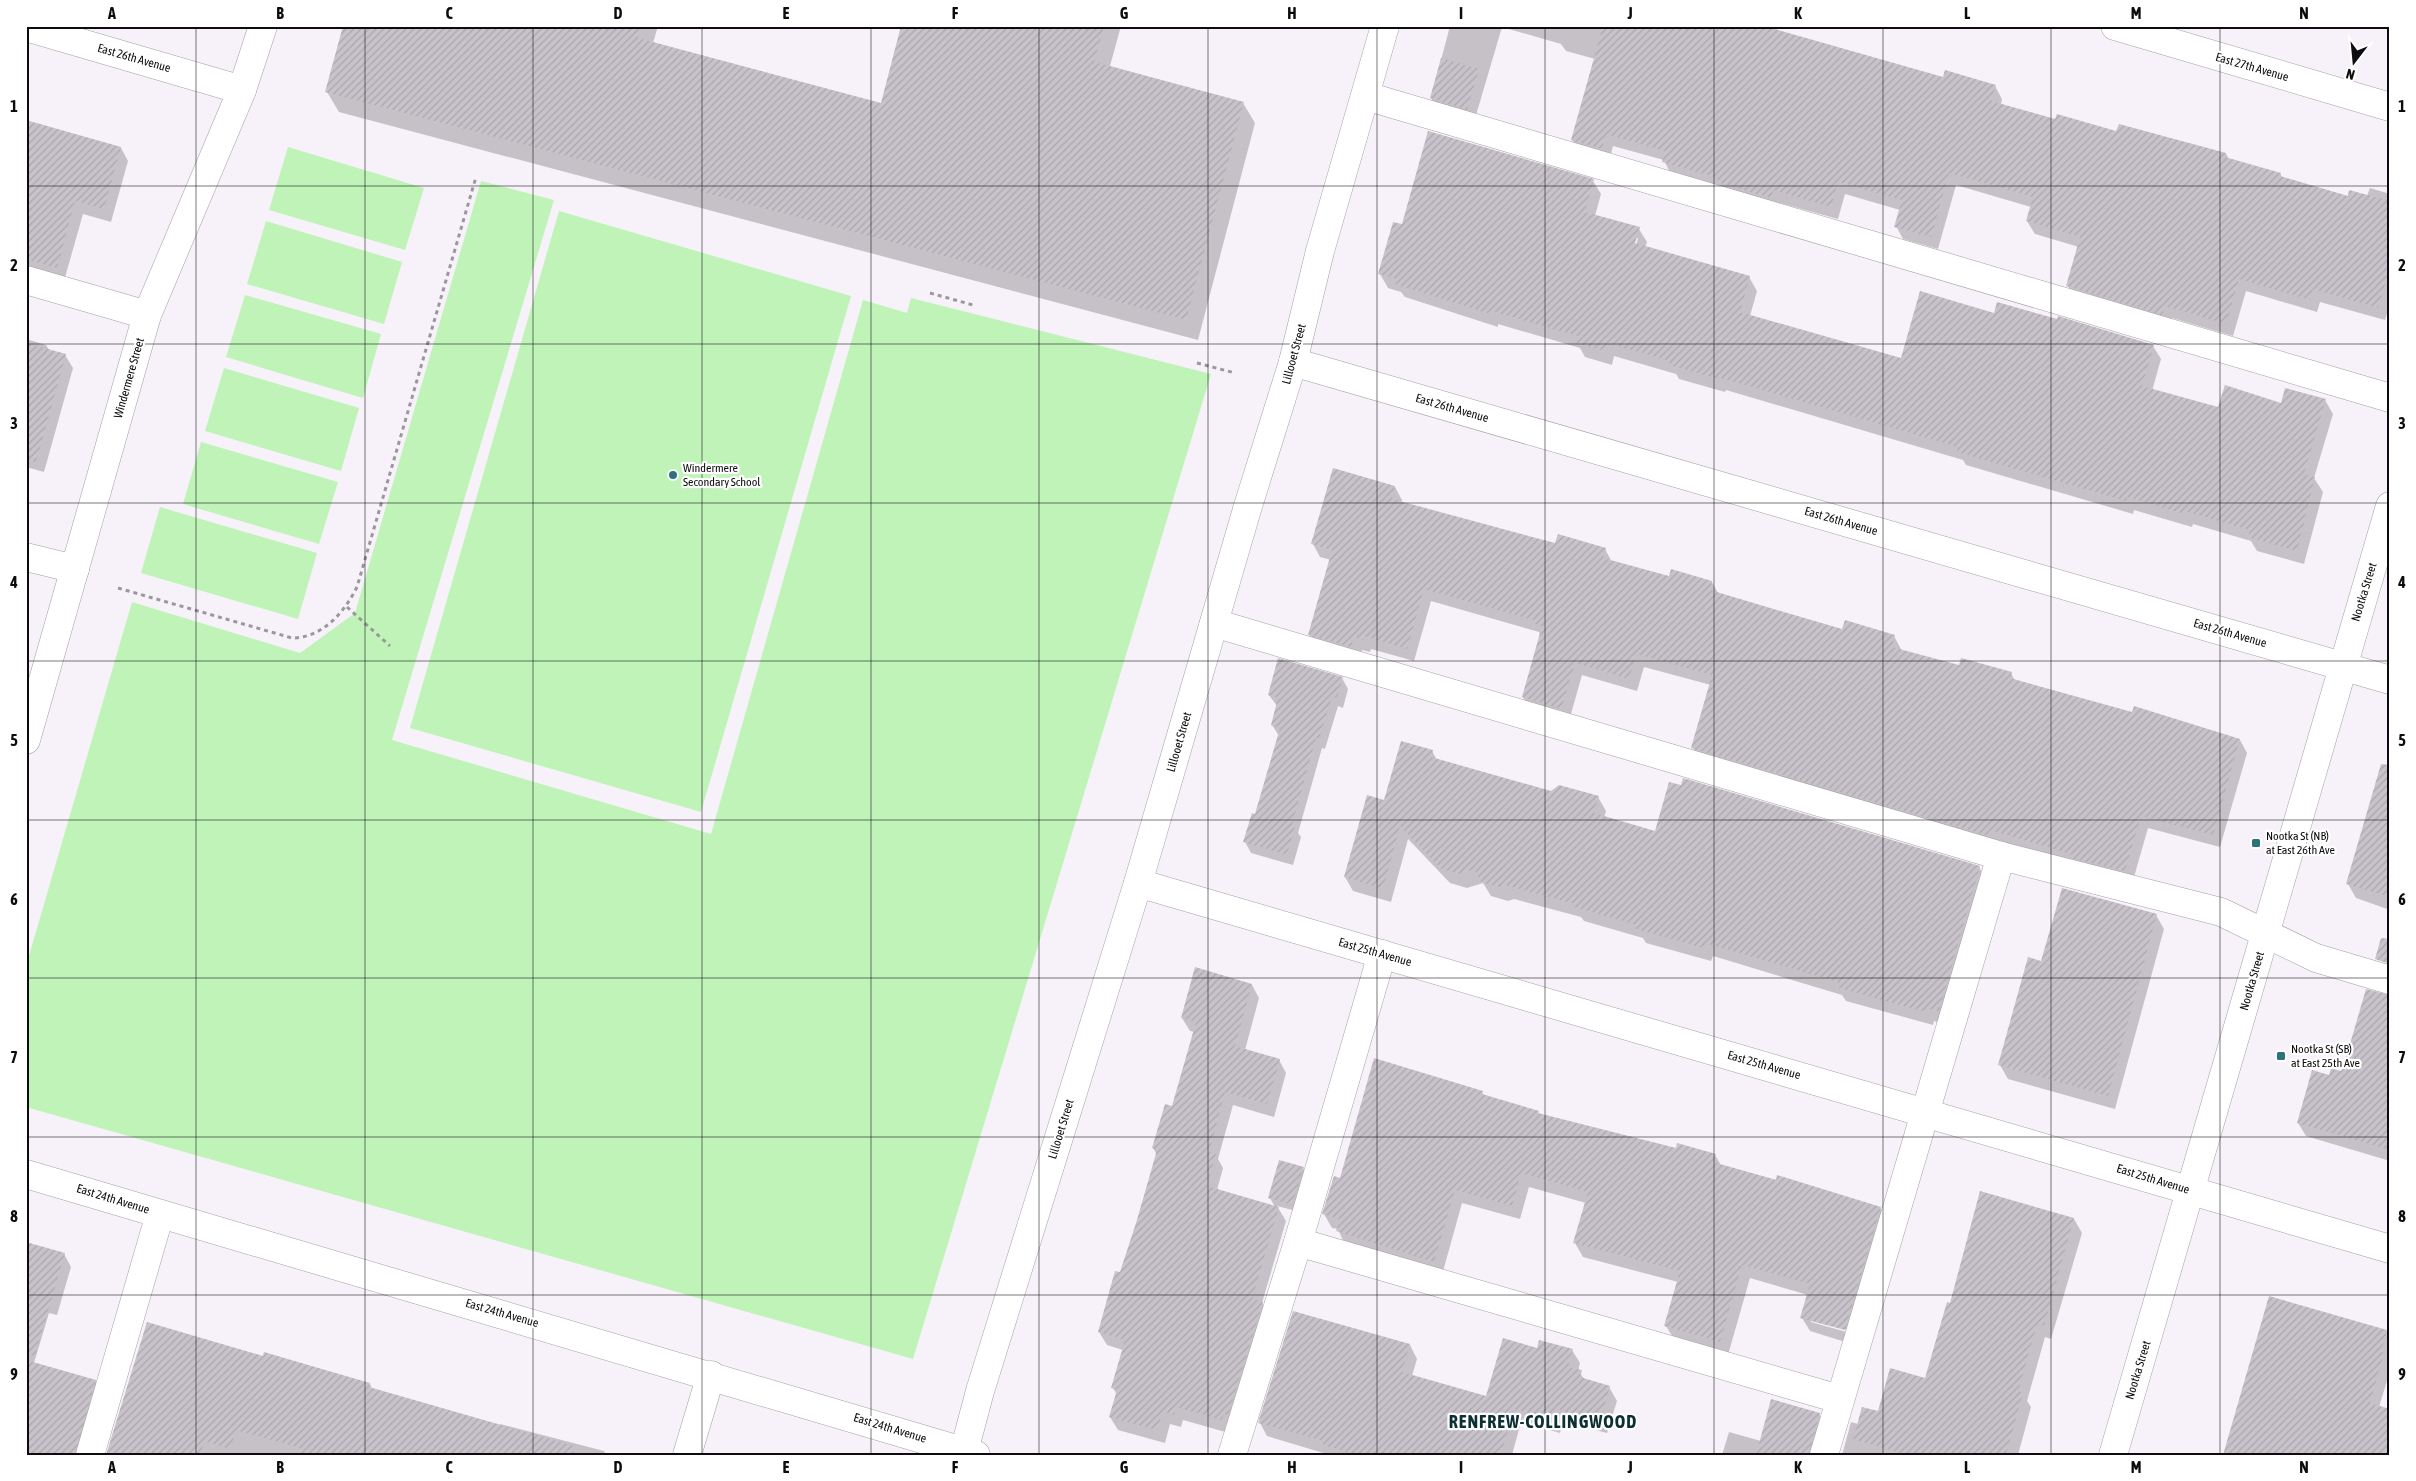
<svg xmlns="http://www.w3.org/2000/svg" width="2416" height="1481" font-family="'Asap Condensed',sans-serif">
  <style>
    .grass { fill: #bff3b8 }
    .shadow { fill: #0003; fill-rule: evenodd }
    .building { fill: url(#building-hatch) }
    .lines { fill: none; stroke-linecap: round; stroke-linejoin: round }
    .minor-casing { stroke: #a49fa6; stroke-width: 29 }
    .path { stroke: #9b979c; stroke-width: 3; stroke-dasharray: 4 4; stroke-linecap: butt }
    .minor { stroke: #fff; stroke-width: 28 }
    .grid { fill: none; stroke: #0d0b0d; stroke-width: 1; stroke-opacity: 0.55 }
    .poi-dot { fill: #2b747b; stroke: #fff; stroke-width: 2 }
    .labels { text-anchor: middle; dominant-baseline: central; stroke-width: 4.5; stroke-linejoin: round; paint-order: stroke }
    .street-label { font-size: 12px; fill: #0d0b0d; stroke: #fff }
    .poi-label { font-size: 12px; fill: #0d0b0d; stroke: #fff; text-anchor: start }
    .district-label { font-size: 18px; font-weight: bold; letter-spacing: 1px; fill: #0b2f32; stroke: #fff }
    .neatline { fill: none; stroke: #0d0b0d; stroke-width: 2 }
    .grid-label { font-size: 16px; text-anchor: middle; font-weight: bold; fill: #0d0b0d }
  </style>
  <defs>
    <pattern id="building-hatch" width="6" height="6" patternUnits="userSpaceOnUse" patternTransform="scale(1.25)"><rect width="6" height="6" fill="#c8c3ca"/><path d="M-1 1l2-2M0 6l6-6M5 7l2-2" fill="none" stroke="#aba6ac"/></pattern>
  </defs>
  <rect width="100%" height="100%" fill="#f7f2f9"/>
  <!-- grass -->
  <g class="grass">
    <path d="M288,147L424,188L405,250L269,210Z"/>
    <path d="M481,181L554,200L392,740L711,834L863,300L907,313L911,298L1211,374L913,1359L26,1107V966L132,602L300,653L355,613Z"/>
    <path d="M559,211L851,296L701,812L410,728Z"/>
    <path d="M266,221L402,262L384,324L247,284Z"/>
    <path d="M245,295L381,334L363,398L226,357Z"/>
    <path d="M224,368L359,408L341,471L205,431Z"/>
    <path d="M201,442L338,482L319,544L183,504Z"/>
    <path d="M160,507L317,553L298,619L141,573Z"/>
  </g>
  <!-- shadow -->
  <g class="shadow">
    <path d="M344,26H658L653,43L882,104L902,26H1121L1110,66L1243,103L1255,123L1198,340L339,112L327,92Z"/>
    <path d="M1450,26H1768L1770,29L1944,78L1995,86L2002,99L2001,105L2056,121L2226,154L2229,159L2280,174L2283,178L2349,197L2367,196L2370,188L2390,194V304L2385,320L2320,302L2317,312L2246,291L2233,336L2172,318L2169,327L2075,299L2068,286L2079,247L2035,234L2027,221L2031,207L1956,185L1938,249L1903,239L1896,226L1900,210L1845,194L1838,219L1780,203L1778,210L1671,175L1664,160L1613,146L1609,162L1579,153L1572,140L1595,59L1566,51L1561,44L1502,27L1474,122L1438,111L1431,98Z"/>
    <path d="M26,121L121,148L128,161L111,222L83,214L64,281L26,270Z"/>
    <path d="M1593,181L1601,194L1595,216L1639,229L1647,242L1645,248L1749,277L1757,291L1750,316L1902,360L1995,314L2153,346L2161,359L2152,391L2218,409L2325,400L2333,414L2314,478L2323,492L2304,564L2257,551L2251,541L2193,524L2192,527L2134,510L2133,514L2082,499L1966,465L1963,460L1726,390L1725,392L1679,379L1676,374L1614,356L1612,365L1585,357L1580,348L1498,324V327L1405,297L1401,292L1388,288L1380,274L1403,226ZM1636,238H1638L1635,250L1632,249Z"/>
    <path d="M26,339L46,345L49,350L65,355L73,368L44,472L26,467Z"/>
    <path d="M1395,487L1402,500L1401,503L1556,545L1605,549L1612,562L1669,578L1712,582L1718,593L1843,631L1894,636L1902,651L1960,666L2011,673L2015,681L2133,714L2240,740L2247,753L2220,847L2148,828L2132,884L1700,761L1693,748L1711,685L1644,667L1637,691L1582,675L1569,721L1531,711L1523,697L1540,635L1539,632L1431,601L1414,661L1371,649L1370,652L1362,650L1359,660L1317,648L1309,634L1331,560L1320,557L1313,544Z"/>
    <path d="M1342,678L1348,689L1343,708L1338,706L1325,749L1322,748L1298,833L1301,837L1293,865L1251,853L1245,842L1256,815L1279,736L1272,725L1277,706L1269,695Z"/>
    <path d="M1432,751L1437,760L1551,792L1598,797L1606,811L1604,818L1656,833L1979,867L1987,881L1947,1025L1934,1021L1933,1025L1846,1001L1842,995L1713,956L1711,961L1646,943L1643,938L1584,921L1581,917L1514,899L1508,901L1491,896L1483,883L1467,888L1450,883L1408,839L1391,902L1353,891L1345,877L1385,801Z"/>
    <path d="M2390,783V910L2356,898L2348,884Z"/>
    <path d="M2156,915L2164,929L2115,1109L2008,1079L2000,1065L2041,962Z"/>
    <path d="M1252,985L1259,998L1245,1050L1279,1060L1286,1073L1274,1117L1233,1105L1218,1159L1223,1168L1217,1190L1275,1207L1270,1198L1303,1168L1307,1175L1296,1211L1277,1206L1286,1221L1262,1303L1270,1316L1229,1433L1183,1420L1181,1427L1170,1424L1165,1443L1118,1430L1110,1417L1117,1395L1113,1388L1123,1350L1107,1345L1099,1332L1121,1274L1157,1155L1153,1148L1173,1107L1194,1032L1190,1031L1182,1018Z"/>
    <path d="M2390,1000V1161L2306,1136L2298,1123L2330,1076L2341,1072Z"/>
    <path d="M1482,1092L1485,1097L1538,1112L1539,1114L1676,1150L1715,1155L1721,1165L1880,1208L1888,1222L1852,1344L1810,1331L1802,1318L1808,1295L1750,1278L1728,1355L1674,1339L1666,1326L1678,1282L1583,1257L1575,1243L1586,1203L1529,1187L1520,1219L1462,1203L1442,1275L1345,1245L1338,1229L1332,1228L1324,1214L1341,1179ZM1811,1319L1851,1331L1850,1333L1811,1322Z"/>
    <path d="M2074,1219L2082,1233L2051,1339L2045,1337L2027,1401L2031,1407L2018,1455H1842L1851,1422L1858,1424L1878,1413L1926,1379L1951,1305Z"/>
    <path d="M26,1243L64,1254L71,1267L57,1315L49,1313L34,1363L95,1381L102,1394L85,1455H26Z"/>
    <path d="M2386,1331L2390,1337V1371L2379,1407L2224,1455Z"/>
    <path d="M1410,1345L1417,1359L1412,1376L1487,1398L1538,1350H1572L1580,1363L1578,1371L1586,1381L1609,1387L1617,1401L1607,1433L1563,1422L1560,1433L1521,1422L1512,1455H1330L1267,1436L1260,1423Z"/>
    <path d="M263,1357L370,1384L372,1389L499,1426L500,1424L604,1451L606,1455H118Z"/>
    <path d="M1819,1414L1827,1427L1820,1455H1722L1729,1432L1761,1441Z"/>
  </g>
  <!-- building -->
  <g class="building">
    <path d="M343,26H641L638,38L881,103L901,26H1104L1094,62L1244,102L1186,320L325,92Z"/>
    <path d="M1603,26H1764L1943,77L1945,70L1996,85L1991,101L2055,119L2057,114L2116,131L2119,124L2226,153L2225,157L2281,173L2280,176L2348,196L2349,190L2390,201V267L2378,308L2313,289L2310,300L2239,279L2226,324L2165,306L2162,315L2066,286L2080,237L2026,221L2033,197L1949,173L1931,237L1894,227L1902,200L1838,182L1831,207L1773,190L1771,198L1717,182L1718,178L1662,162L1665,151L1606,134L1602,149L1571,140Z"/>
    <path d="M1441,58L1479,69L1467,110L1430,98Z"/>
    <path d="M26,120L121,147L104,209L75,201L57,268L26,259Z"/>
    <path d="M1428,131L1594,179L1585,212L1640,227L1635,243L1750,276L1740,312L1901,358L1920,291L1994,313L1997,302L2057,319L2058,316L2154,345L2142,386L2218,407L2225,385L2281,403L2285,388L2326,399L2304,474L2315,477L2297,551L2248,537L2250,530L2185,511L2184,514L2127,497L2126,501L2074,486L1957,452L1958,447L1718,377V379L1669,365L1670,361L1607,343L1605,351L1576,343L1578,336L1491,311L1490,314L1395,284L1397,279L1378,274L1393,222L1402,224Z"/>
    <path d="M26,343L66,354L36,462L26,461Z"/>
    <path d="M1333,468L1395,486L1392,499L1555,543L1558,534L1606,548L1603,558L1669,576L1671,569L1712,581L1710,590L1777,610L1842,629L1845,620L1895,635L1892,647L1959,665L1961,658L2012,672L2010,678L2132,712L2134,706L2240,739L2213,835L2141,816L2125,871L2070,858L2071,854L1990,830L1989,836L1691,748L1712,675L1636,654L1629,679L1575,663L1561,709L1522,697L1542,626L1532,623L1533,620L1424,589L1407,649L1364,636L1363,640L1354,637L1351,647L1308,635L1332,550L1311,544Z"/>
    <path d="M1278,658L1343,677L1337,698L1332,696L1319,739L1316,738L1292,824L1295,825L1287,855L1243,842L1252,813L1255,814L1280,728L1271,725L1278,698L1268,695Z"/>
    <path d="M1401,741L1433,750L1431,757L1551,791L1559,785L1599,796L1594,813L1655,831L1669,782L1681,785L1683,778L1980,866L1939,1011L1926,1008L1925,1012L1836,987L1838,982L1705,943L1704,948L1636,929L1637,925L1574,907L1575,904L1505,885L1499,887L1481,882L1474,869L1459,874L1441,869L1400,826L1383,889L1344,877L1367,795L1384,800Z"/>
    <path d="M2381,764L2390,765V897L2346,884Z"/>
    <path d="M2062,888L2157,914L2108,1096L1998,1065L2028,957L2041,961Z"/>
    <path d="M2381,938L2390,939V964L2375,959Z"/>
    <path d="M1195,967L1252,984L1235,1046L1280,1059L1267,1104L1225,1092L1209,1152L1216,1154L1207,1186L1279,1207L1252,1299L1263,1302L1228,1415L1224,1414L1222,1420L1176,1407L1174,1415L1163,1411L1157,1430L1109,1417L1117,1390L1111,1388L1125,1340L1098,1332L1115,1271L1120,1272L1137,1220L1157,1150L1152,1148L1165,1104L1172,1106L1196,1022L1181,1018Z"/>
    <path d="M2366,989L2390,995V1150L2297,1123L2312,1070L2329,1075L2331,1068L2341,1071L2343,1068Z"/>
    <path d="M1374,1058L1483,1091L1482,1094L1539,1111L1538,1113L1676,1148L1677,1143L1716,1154L1713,1162L1776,1180L1777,1175L1881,1207L1845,1330L1800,1318L1810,1284L1742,1265L1720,1342L1664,1326L1680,1271L1573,1243L1588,1192L1521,1173L1512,1206L1455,1190L1434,1262L1336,1231L1340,1219L1322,1214L1334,1176L1340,1178Z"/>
    <path d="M1279,1160L1304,1167L1292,1205L1268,1198Z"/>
    <path d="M1980,1191L2074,1218L2044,1326L2037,1324L2018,1391L2023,1393L2006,1455H1907L1853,1439L1862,1407L1878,1411L1890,1368L1925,1378L1947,1302L1950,1303Z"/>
    <path d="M26,1242L65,1253L35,1356L26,1354Z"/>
    <path d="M2269,1296L2387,1330L2381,1352L2384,1353L2370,1403L2390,1409V1455H2223Z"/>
    <path d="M1293,1311L1410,1344L1402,1372L1486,1396L1503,1338L1537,1348L1539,1340L1573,1349L1568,1367L1582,1370L1580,1377L1610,1386L1600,1421L1556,1409L1553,1420L1514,1409L1501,1455H1357L1323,1445L1324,1441L1258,1423Z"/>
    <path d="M147,1322L263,1356L264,1352L315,1367L370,1383L369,1387L574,1446L573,1455H298L300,1448L236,1430L230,1449L204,1441L201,1455H106Z"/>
    <path d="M26,1360L96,1380L75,1455H26Z"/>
    <path d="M1771,1399L1820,1413L1809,1455H1756Z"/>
  </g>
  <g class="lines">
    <!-- minor casing -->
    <g class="minor-casing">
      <g id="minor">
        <path d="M2115,26L2390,107"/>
        <path d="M26,27L242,90"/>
        <path d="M1366,96L2390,398"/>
        <path d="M26,280L147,315"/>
        <path d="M1293,362L2390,680"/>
        <path d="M26,557L75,569"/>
        <path d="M1214,623L2001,856L2221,912L2316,958L2390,980"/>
        <path d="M26,740L147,315L242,90L263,26"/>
        <path d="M1138,883L2390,1249"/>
        <path d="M26,1174L976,1455"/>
        <path d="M1298,1242L1839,1399"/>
        <path d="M90,1455L160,1214"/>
        <path d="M687,1455L711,1375"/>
        <path d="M963,1455L980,1391L1138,883L1248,506L1293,362L1320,251L1385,26"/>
        <path d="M1232,1455L1298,1242L1382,954"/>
        <path d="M1824,1455L2001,856"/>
        <path d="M2113,1455L2390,506"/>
      </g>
    </g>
    <!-- path -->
    <g class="path">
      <path d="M930,293L973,305"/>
      <path d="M1197,363L1235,373"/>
      <path d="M118,588L292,638C322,638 344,613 357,587L476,177"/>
      <path d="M347,607L390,646"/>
    </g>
    <!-- minor -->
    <use href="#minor" class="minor"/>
  </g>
  <!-- grid -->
  <path class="grid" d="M196,26V1455M365,26V1455M533,26V1455M702,26V1455M871,26V1455M1039,26V1455M1208,26V1455M1377,26V1455M1545,26V1455M1714,26V1455M1883,26V1455M2051,26V1455M2220,26V1455M26,186H2390M26,344H2390M26,503H2390M26,661H2390M26,820H2390M26,978H2390M26,1137H2390M26,1295H2390"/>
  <!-- markers -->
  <g class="poi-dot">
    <circle cx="673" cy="475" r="5"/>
    <rect x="2251" y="838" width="10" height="10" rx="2.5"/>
    <rect x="2276" y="1051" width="10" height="10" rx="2.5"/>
  </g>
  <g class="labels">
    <!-- street labels -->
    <g class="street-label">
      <text transform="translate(134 58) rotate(16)">East 26th Avenue</text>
      <text transform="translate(2252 67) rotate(16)">East 27th Avenue</text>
      <text transform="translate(1294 354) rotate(-75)">Lillooet Street</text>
      <text transform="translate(129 378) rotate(-74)">Windermere Street</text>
      <text transform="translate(1452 408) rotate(16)">East 26th Avenue</text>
      <text transform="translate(1841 521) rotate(16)">East 26th Avenue</text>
      <text transform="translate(2364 592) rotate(-73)">Nootka Street</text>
      <text transform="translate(2230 633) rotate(16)">East 26th Avenue</text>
      <text transform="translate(1179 742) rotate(-74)">Lillooet Street</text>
      <text transform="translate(1375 952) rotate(16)">East 25th Avenue</text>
      <text transform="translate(2252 981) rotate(-74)">Nootka Street</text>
      <text transform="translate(1764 1065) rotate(16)">East 25th Avenue</text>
      <text transform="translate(1061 1129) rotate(-73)">Lillooet Street</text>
      <text transform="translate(2153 1179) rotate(17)">East 25th Avenue</text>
      <text transform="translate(113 1199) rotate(17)">East 24th Avenue</text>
      <text transform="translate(502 1313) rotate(16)">East 24th Avenue</text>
      <text transform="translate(2138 1370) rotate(-73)">Nootka Street</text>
      <text transform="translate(890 1428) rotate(17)">East 24th Avenue</text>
    </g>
    <!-- poi labels -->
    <g class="poi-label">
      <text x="683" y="468">Windermere<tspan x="683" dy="14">Secondary School</tspan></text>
      <text x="2266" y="836">Nootka St (NB)<tspan x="2266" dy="14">at East 26th Ave</tspan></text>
      <text x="2291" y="1049">Nootka St (SB)<tspan x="2291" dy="14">at East 25th Ave</tspan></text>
    </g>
    <!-- district labels -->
    <g class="district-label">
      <text x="1543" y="1421">RENFREW-COLLINGWOOD</text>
    </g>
  </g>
  <!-- border -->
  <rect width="2416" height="1481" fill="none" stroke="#ffffff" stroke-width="55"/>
  <!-- north arrow -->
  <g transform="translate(2354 62) rotate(196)" stroke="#ffffff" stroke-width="4" paint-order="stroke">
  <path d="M0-4L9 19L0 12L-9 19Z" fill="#0d0b0d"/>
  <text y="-8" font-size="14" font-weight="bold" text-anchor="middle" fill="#0d0b0d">N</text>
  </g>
  <rect x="28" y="28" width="2360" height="1426" class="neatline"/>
  <g class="grid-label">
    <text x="112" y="19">A</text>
    <text x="280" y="19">B</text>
    <text x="449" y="19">C</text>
    <text x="618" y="19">D</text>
    <text x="786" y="19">E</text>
    <text x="955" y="19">F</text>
    <text x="1124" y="19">G</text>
    <text x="1292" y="19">H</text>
    <text x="1461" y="19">I</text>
    <text x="1630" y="19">J</text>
    <text x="1798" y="19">K</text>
    <text x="1967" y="19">L</text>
    <text x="2136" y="19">M</text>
    <text x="2304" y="19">N</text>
    <text x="14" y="112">1</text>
    <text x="2402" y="112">1</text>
    <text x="14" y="271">2</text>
    <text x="2402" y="271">2</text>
    <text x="14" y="429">3</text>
    <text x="2402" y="429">3</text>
    <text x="14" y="588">4</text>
    <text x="2402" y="588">4</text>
    <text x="14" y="746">5</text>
    <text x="2402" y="746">5</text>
    <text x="14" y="905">6</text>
    <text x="2402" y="905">6</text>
    <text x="14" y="1063">7</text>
    <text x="2402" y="1063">7</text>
    <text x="14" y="1222">8</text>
    <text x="2402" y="1222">8</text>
    <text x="14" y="1380">9</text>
    <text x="2402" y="1380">9</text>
    <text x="112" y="1473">A</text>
    <text x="280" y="1473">B</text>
    <text x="449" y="1473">C</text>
    <text x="618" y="1473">D</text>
    <text x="786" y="1473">E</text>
    <text x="955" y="1473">F</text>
    <text x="1124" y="1473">G</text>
    <text x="1292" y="1473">H</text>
    <text x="1461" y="1473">I</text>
    <text x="1630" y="1473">J</text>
    <text x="1798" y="1473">K</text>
    <text x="1967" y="1473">L</text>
    <text x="2136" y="1473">M</text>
    <text x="2304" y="1473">N</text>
  </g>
</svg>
